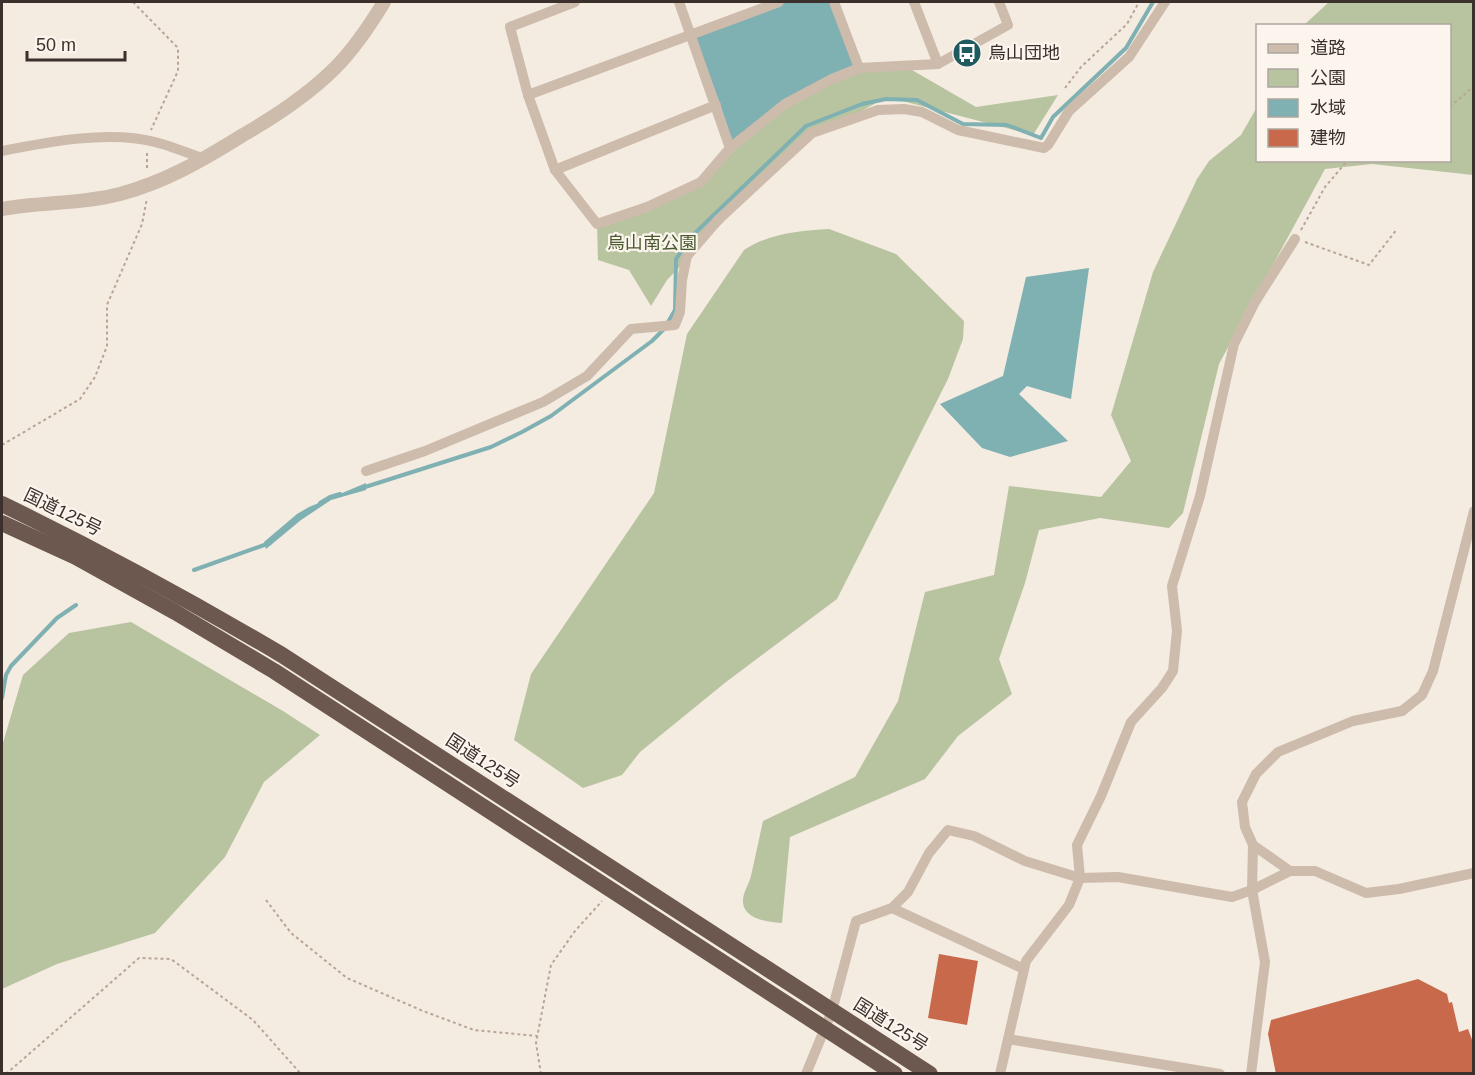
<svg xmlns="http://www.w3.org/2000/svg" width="1475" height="1075" font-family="Helvetica,'Noto Sans JP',sans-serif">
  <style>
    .green { fill: #b8c4a0 }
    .water { fill: #7fb0b2 }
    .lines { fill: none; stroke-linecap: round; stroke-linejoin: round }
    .stream { stroke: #7fb0b2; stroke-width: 4 }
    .building { fill: #c8694b }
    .path { stroke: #b9a596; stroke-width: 2; stroke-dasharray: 3 3; stroke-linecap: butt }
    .minor { stroke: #cdbbac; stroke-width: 10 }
    .tertiary { stroke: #cdbbac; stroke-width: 14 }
    .trunk { stroke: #6c584f; stroke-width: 16 }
    .labels { text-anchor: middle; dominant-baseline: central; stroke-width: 4.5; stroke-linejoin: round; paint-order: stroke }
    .poi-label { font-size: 18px; fill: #3b302b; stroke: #fbf5ee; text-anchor: start }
    .park-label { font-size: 18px; fill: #4a5a2e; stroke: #fbf5ee }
    .street-label { font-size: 18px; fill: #3b302b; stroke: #fbf5ee }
  </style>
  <rect width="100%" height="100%" fill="#f4ebe1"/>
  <!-- green -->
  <g class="green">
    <path d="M1329,2H1473V175L1372,164L1325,169L1219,364L1183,513L1169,528L1100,518L1039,530L1025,583L999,659L1012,694L958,736L925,779L790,837L782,923C766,922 737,918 744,894C746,888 749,883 751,876C755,858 759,839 763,821L855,777L898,701L925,592L994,575L1009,486L1101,497L1131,461L1111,415L1153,272L1197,179L1209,161L1241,135L1257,107L1258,160H1450V26L1304,25Z"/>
    <path d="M905,66L976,107L1058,95L1033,135L887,97L797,146L667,280L651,306L629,270L598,260L597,225L701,182L785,104L859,68Z"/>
    <path d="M829,229L896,254L964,321L963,339L948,379L837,599L726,682L640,752L622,775L583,788L514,740L531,674L654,493L687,334L744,250C770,233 799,231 829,229Z"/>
    <path d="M131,622L283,711L320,735L264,782L225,857L155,933L57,964L2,989V746L23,675L69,633Z"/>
  </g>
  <!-- water -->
  <g class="water">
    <path d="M786,2H835L861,72L805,88L734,147L720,104L694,35Z"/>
    <path d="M1089,268L1071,399L1027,386L1019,394L1068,441L1010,457L982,448L940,404L1003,376L1026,277Z"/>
    <path d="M366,483V490L331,500L301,520L266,549L264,542L297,514L309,507Z"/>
  </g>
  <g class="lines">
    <!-- stream -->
    <g class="stream">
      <path d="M362,488L491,447L522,432L551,416L652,341L664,329L675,310L676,259L691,237L806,126L862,104L886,99L917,100L963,124L1007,125L1041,138L1053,117L1126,48L1153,2"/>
      <path d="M320,503L330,497L340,494"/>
      <path d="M194,570L270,543"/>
      <path d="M2,698L6,675L11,666L57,618L76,605"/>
    </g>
  </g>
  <!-- building -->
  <g class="building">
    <path d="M939,954L978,961L967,1025L928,1018Z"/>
    <path d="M1418,979L1447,994L1449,1003L1452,1002L1459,1032L1468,1029L1474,1045V1074H1276L1268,1034L1271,1020Z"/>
  </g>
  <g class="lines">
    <!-- path -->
    <g class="path">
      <path d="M133,2L178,48V71L151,130"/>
      <path d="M1065,88L1081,67L1127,24L1139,2"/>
      <path d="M1450,107L1474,86"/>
      <path d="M147,153V171"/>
      <path d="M1301,230L1325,187L1348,160"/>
      <path d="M1305,242L1369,265L1397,229"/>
      <path d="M2,445L80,399L95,377L107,346V305L142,224L147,198"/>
      <path d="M266,900L291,933L347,978L423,1011L474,1030L537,1036"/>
      <path d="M6,1074L139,958L171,959L253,1020L301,1074"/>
      <path d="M541,1074L536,1043L551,965L575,931L602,901"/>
    </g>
    <!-- minor -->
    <g class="minor">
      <path d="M575,2L510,27L528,95L555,170L597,224L647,207L701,182L730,148L785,104L832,79L859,68L938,64L1008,25L999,2"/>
      <path d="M679,2L730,148"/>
      <path d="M834,2L859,68"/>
      <path d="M914,2L938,64"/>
      <path d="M528,95L779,2"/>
      <path d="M2,151C47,142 109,130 155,142C171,146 188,153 204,159"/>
      <path d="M555,170L716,105"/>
      <path d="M366,471L425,451L543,402L587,376L631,329L675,325L680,312L682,280L687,256L718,220L812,133L878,110L904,109L922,112L958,130L1044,148L1048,145L1069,111L1129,57L1165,2"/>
      <path d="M1253,845L1290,871"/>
      <path d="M892,908L1024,969"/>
      <path d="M1008,1039L1220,1074"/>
      <path d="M806,1074L832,1011L856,921L892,908L908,892L929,853L948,830L974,836L1025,861L1080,878L1118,877L1232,897L1252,890L1290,871H1315L1366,893L1399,889L1474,873"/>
      <path d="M1000,1074L1026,961L1069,905L1080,878L1077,845L1101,796L1131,722L1162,688L1173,671L1177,631L1172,586L1200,496L1234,344L1255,302L1295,239"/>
      <path d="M1251,1074L1265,962L1252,890L1253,845L1245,827L1242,802L1256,774L1278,752L1353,721L1402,711L1422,695L1433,671L1474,511"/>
    </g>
    <!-- tertiary -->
    <path class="tertiary" d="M2,209C40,202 83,204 120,194C165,182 203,160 243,135C276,116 308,95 335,68C355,48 370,25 384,2"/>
    <!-- trunk -->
    <g class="trunk">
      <path d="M2,504C99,551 189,600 282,655L930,1074"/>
      <path d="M2,523L76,557L175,612L274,671L895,1074"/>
    </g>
  </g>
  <!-- icons -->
  <defs>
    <g id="bus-disc" transform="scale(1.5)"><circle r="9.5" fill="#1f5a5e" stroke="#fbf5ee"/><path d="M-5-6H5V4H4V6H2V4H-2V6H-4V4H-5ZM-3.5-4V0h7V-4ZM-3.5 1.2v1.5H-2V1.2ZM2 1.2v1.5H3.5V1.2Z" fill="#fff"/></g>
  </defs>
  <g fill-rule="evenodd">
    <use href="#bus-disc" x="967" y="53"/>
  </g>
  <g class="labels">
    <!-- poi labels -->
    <g class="poi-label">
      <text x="988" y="53">烏山団地</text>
    </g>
    <!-- park labels -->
    <g class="park-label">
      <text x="652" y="243">烏山南公園</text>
    </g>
    <!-- street labels -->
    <g class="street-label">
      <text transform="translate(63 512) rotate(26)">国道125号</text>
      <text transform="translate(483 761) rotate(33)">国道125号</text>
      <text transform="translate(891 1025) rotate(32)">国道125号</text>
    </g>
  </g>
  <!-- border -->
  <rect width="1475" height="1075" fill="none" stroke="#3b302b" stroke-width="6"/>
  <!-- legend -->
  <rect x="1256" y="24" width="195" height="138" fill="#fbf5ee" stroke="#aea6a0" stroke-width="1.5"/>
  <rect x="1268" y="44" width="30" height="9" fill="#cdbbac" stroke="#aea6a0" stroke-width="1.5"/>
  <text x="1310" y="54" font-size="18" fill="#3b302b">道路</text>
  <rect x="1268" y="69" width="30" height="18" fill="#b8c4a0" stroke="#aea6a0" stroke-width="1.5"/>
  <text x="1310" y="84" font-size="18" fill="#3b302b">公園</text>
  <rect x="1268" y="99" width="30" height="18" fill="#7fb0b2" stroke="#aea6a0" stroke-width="1.5"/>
  <text x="1310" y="114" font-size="18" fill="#3b302b">水域</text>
  <rect x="1268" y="129" width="30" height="18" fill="#c8694b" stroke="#aea6a0" stroke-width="1.5"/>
  <text x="1310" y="144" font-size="18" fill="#3b302b">建物</text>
  <!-- scale -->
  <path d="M27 51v9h98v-9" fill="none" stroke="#3b302b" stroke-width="3"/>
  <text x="36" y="51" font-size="18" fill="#3b302b" stroke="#fbf5ee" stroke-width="4.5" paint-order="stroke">50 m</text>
</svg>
